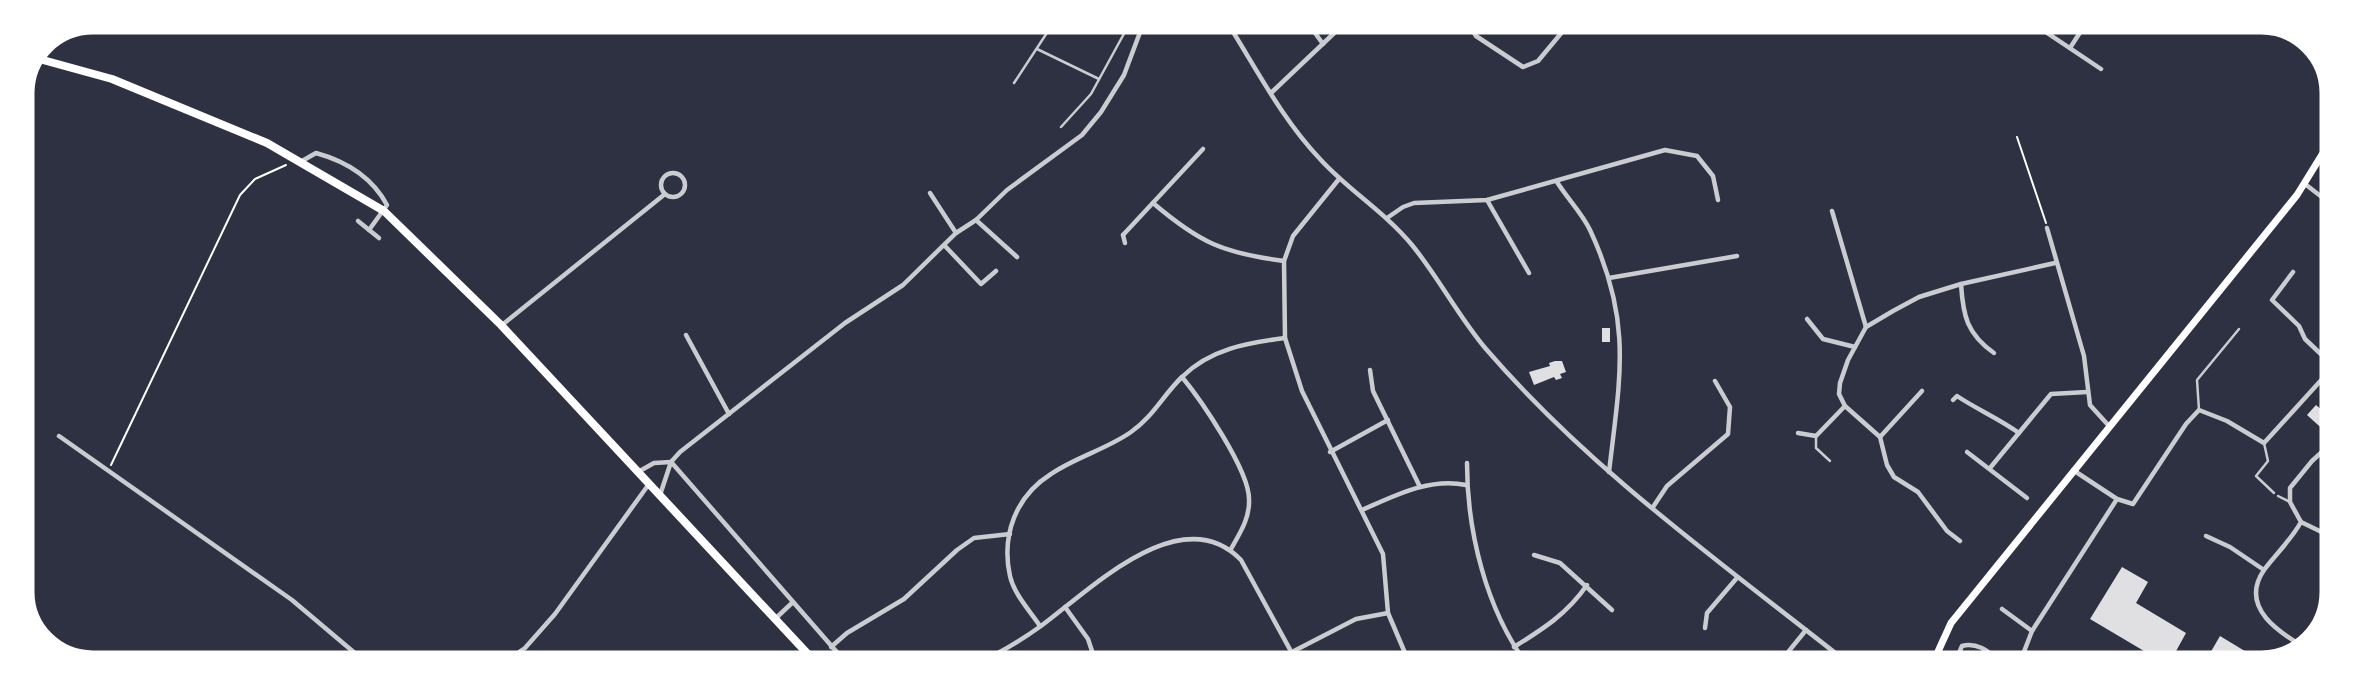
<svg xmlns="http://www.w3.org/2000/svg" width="2354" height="685" font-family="Arial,sans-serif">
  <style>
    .building { fill: #e0e0e3 }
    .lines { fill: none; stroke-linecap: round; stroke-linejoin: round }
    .path { stroke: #fff; stroke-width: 2 }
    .service { stroke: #caccd0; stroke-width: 2.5 }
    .minor { stroke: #caccd0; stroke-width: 4.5 }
    .secondary { stroke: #fff; stroke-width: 7 }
    .primary { stroke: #fff; stroke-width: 8 }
    .rim { fill: none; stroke: #fff; stroke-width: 9 }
  </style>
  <rect width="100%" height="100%" fill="#2d3142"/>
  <!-- building -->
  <g class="building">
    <rect x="1602" y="328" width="8" height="14"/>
    <path d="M1555,361H1562L1566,372L1560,374L1562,378L1556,380L1554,377L1534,385L1529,372L1550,366L1549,363Z"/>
    <path d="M2316,405L2335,421L2328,434L2307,415Z"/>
    <path d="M2122,567L2148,582L2136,603L2186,633L2175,653L2199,667H2171L2090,619Z"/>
    <path d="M2220,636L2253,656L2246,667H2202Z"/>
  </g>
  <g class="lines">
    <!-- path -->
    <g class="path">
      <path d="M2017,137L2046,223"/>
      <path d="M111,465L240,195L255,179L286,165"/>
    </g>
    <!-- service -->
    <g class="service">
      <path d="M1037,49L1099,79"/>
      <path d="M1014,83L1056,19"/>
      <path d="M1061,127L1091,94L1126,30"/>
      <path d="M2199,410L2197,380L2239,329"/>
      <path d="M1816,436V448L1830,461"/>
      <path d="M2264,443L2268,461L2256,476L2274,493"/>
      <path d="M2278,496L2290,502"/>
    </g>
    <!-- minor -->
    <g class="minor">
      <path d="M1225,19C1255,66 1281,118 1320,159C1348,190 1385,212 1412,245C1439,278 1458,316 1486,349C1592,472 1726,566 1853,667"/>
      <path d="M1305,19L1323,44"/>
      <path d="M1586,19L1602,25L1611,19"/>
      <path d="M1693,19C1719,39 1729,32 1757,19"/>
      <path d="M2275,20L2320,48"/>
      <path d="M1467,21L1476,36L1523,67L1538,61L1573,19"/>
      <path d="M2031,22L2101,69"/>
      <path d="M2070,48L2088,20"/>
      <path d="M1271,93L1349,19"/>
      <path d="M302,161L316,153C345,161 372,177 387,205L369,230"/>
      <circle cx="673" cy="185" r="12"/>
      <path d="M1339,179L1293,236L1284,261L1285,338L1302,391L1383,554L1388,613L1411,667"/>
      <path d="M1557,182C1567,198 1582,213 1590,230C1633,322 1620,377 1609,472"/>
      <path d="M2305,184L2336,208"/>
      <path d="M930,193L956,233"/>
      <path d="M1487,200L1529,273"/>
      <path d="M1153,203C1200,243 1223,253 1284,261"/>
      <path d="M1832,211L1866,327"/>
      <path d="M1387,218L1403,207L1414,203L1487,200L1665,150L1697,156L1713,176L1718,200"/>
      <path d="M976,220L1017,257"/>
      <path d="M358,221L379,238"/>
      <path d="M2047,228L2084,356L2090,405L2109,426"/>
      <path d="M1123,235L1203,149"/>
      <path d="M1123,235L1125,243"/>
      <path d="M945,246L981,284L996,271"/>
      <path d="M2293,272L2272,300L2299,326L2305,339L2325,358"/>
      <path d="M1609,278L1737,256"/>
      <path d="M1961,284C1963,316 1967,334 1994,353"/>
      <path d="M1807,319L1823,339L1855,347"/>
      <path d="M502,325L665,194"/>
      <path d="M686,335L729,414"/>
      <path d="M1370,370L1373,391L1420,487"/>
      <path d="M1182,377C1201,400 1249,470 1249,499C1250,518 1240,533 1231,549"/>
      <path d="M2324,377L2335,386"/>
      <path d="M1953,400L1957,396C1978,410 1998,418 2019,433"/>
      <path d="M1798,433L1816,436L1845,406"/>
      <path d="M59,436L292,600L369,665"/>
      <path d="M1880,437L1922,391"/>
      <path d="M1330,452L1388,420"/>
      <path d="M1967,452L2027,498"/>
      <path d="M672,463L849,666"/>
      <path d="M1467,463C1467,531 1486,611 1529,667"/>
      <path d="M1990,468L2051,394L2087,392"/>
      <path d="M2073,470L2117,499L2133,504L2186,424L2199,410L2227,421L2264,443L2324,377L2325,358L2335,348"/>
      <path d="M638,472L654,463L671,462"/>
      <path d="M660,495L671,462L680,452L845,323L903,285L956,233L976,220L1007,190L1082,135L1101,112L1124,75L1145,19"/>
      <path d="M1653,507L1667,486L1728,434L1730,407L1715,381"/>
      <path d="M1362,510C1394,496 1430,477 1466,485"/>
      <path d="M2301,522L2334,538"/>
      <path d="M2206,536L2230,547L2264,570"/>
      <path d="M1960,541L1947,531L1918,492L1894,477L1887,465L1880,437L1845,406L1839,394L1840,383L1848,360L1866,327L1893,311L1919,297L1961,284L2055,263"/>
      <path d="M1534,555L1560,563L1612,610"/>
      <path d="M1065,607L1088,639L1097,666"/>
      <path d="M2002,609L2032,631"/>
      <path d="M776,618L793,602"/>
      <path d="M1040,626C1030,611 1014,594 1010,576C1001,535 1016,496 1051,474C1076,457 1107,449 1131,432C1153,417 1164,394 1182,377C1210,349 1247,343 1285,338"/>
      <path d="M1705,628L1707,613L1736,579"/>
      <path d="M831,647L847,633L904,599L957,550L974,538L1010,534"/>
      <path d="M1514,647C1543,629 1567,614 1587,585"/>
      <path d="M2309,650C2281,634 2238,608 2264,570C2276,554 2291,540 2301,522L2290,502V488L2312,461L2335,440"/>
      <path d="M1292,652L1356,619L1388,613"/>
      <path d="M499,666L525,648L555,614L649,484"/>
      <path d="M971,666C995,656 1020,641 1041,626C1090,590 1181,498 1241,560L1299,666"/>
      <path d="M1776,667L1806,630"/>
      <path d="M1953,667L1962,646C1978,641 1991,654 2003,663L2020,662"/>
      <path d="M2022,667L2020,662L2032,631L2117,499"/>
    </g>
    <!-- secondary -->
    <path class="secondary" d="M1931,667L1951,623L2297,195L2336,132"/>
    <!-- primary -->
    <path class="primary" d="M32,57L112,79L267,143L384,211L501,325L819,666"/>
  </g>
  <!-- crop -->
  <path d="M0 0H2354V685H0ZM93 30H2261A63 63 0 0 1 2324 93V592A63 63 0 0 1 2261 655H93A63 63 0 0 1 30 592V93A63 63 0 0 1 93 30Z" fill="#fff" fill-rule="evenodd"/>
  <path class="rim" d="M93 30H2261A63 63 0 0 1 2324 93V592A63 63 0 0 1 2261 655H93A63 63 0 0 1 30 592V93A63 63 0 0 1 93 30Z"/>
</svg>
